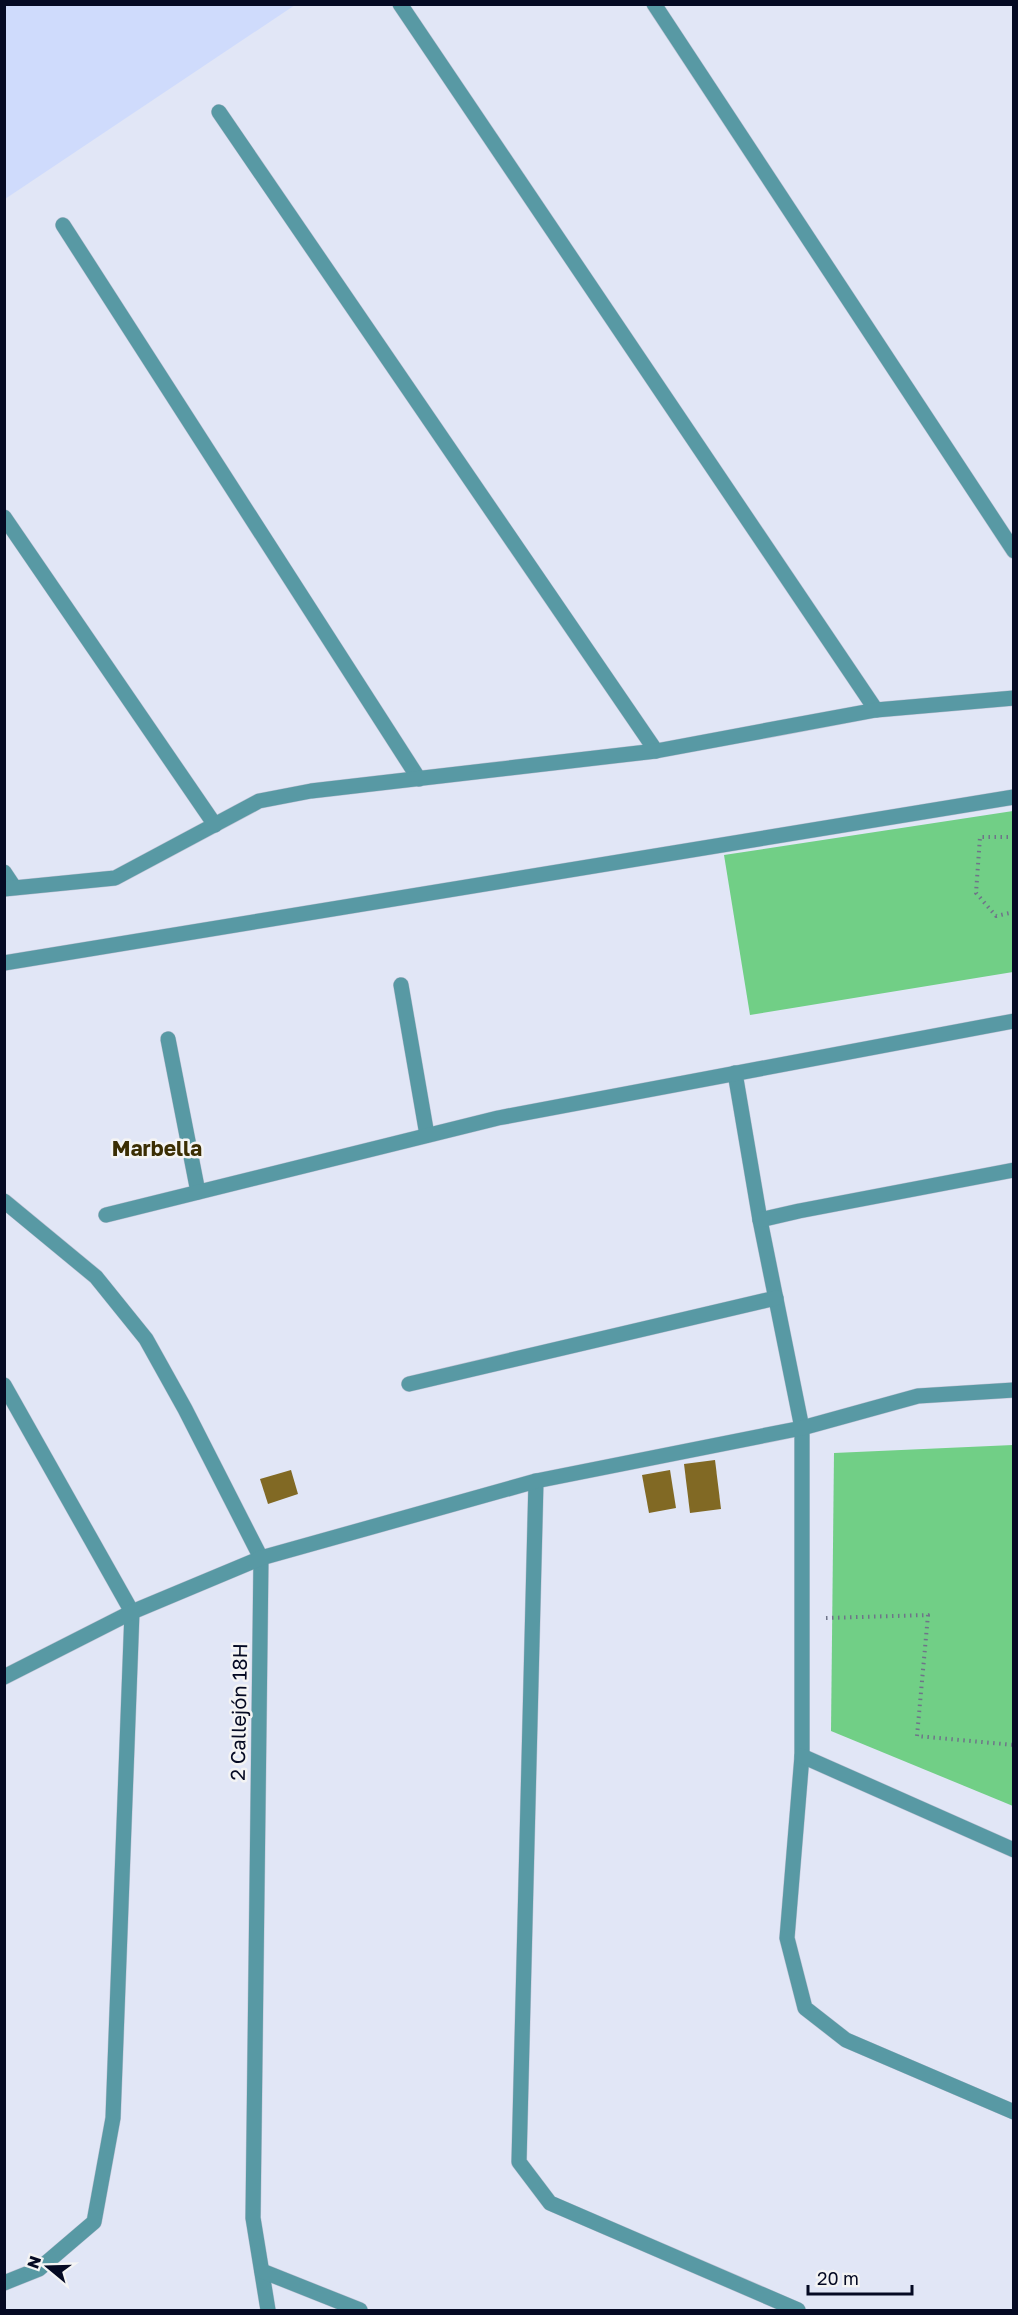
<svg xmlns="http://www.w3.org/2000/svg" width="1018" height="2315" font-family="'Golos Text',sans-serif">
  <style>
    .built { fill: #cfdbfc }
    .green { fill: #71cf86 }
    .building { fill: #816924 }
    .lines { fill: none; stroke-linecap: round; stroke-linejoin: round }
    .street-casing { stroke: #bec3d4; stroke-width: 16 }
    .path { stroke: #6f7489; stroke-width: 4; stroke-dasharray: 1.5 4.5; stroke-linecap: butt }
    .street { stroke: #5899a4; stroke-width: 15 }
    .labels { text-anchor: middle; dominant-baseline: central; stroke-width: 5; stroke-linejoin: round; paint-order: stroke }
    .street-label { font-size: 20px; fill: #050a23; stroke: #f4f4f4 }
    .neighbourhood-label { font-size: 21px; font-weight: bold; fill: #3b2e03; stroke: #f4f4f4 }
  </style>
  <rect width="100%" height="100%" fill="#e1e6f6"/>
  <!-- built -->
  <path class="built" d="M5,4H295V5L5,199Z"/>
  <!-- green -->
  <g class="green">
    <path d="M1013,811V972L750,1015L724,855Z"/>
    <path d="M1013,1445H1014L1013,1806L831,1731L834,1453Z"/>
  </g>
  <!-- building -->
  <g class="building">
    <path d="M715,1460L721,1509L690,1513L684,1464Z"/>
    <path d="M291,1470L298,1494L268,1504L260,1479Z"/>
    <path d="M670,1470L676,1508L649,1513L642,1475Z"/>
  </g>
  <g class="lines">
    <!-- street casing -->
    <g class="street-casing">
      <g id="street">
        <path d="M400,4L876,710"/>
        <path d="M654,4L1014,551"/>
        <path d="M219,112L656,751"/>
        <path d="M63,225L419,779"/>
        <path d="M4,517L215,825"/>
        <path d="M4,872L14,887"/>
        <path d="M4,889L115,878L259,801L311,791L656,751L876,710L1014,698"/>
        <path d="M4,963L1014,797"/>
        <path d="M401,985L427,1135"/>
        <path d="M168,1039L198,1192"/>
        <path d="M735,1073L760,1220L802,1428V1756L787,1938L805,2008L846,2040L1014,2112"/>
        <path d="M4,1201L96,1277L146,1339L185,1409L261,1558L253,2218L268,2310"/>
        <path d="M106,1215L498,1118L1014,1021"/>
        <path d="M760,1220L799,1211L1014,1170"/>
        <path d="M409,1384L776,1298"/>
        <path d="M4,1385L132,1612L113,2118L94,2222L39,2269L4,2283"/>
        <path d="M536,1481L519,2162L550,2203L798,2310"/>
        <path d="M4,1677L132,1612L261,1558L536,1481L802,1428L918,1396L1014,1390"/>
        <path d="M802,1756L1014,1850"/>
        <path d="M262,2271L360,2310"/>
      </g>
    </g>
    <!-- path -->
    <g class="path">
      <path d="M1014,837H980L976,893L996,916L1014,912"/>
      <path d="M826,1618L928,1615L917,1736L1014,1745"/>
    </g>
    <!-- street -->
    <use href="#street" class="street"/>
  </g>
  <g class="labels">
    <!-- street labels -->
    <g class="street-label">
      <text transform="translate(238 1712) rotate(-89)">2 Callejón 18H</text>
    </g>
    <!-- neighbourhood labels -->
    <g class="neighbourhood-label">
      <text x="157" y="1148">Marbella</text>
    </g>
  </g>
  <!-- border -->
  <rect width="1018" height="2315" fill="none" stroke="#050a23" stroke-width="12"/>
  <!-- north arrow -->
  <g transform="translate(48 2267) rotate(289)" stroke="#f4f4f4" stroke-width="4.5" paint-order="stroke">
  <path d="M0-4.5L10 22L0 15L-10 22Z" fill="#050a23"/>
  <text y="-9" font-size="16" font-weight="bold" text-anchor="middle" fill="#050a23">N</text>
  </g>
  <!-- scale -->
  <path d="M808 2285v9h104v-9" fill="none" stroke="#050a23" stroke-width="3"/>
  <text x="817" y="2285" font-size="18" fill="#050a23" stroke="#f4f4f4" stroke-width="4.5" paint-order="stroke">20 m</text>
</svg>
